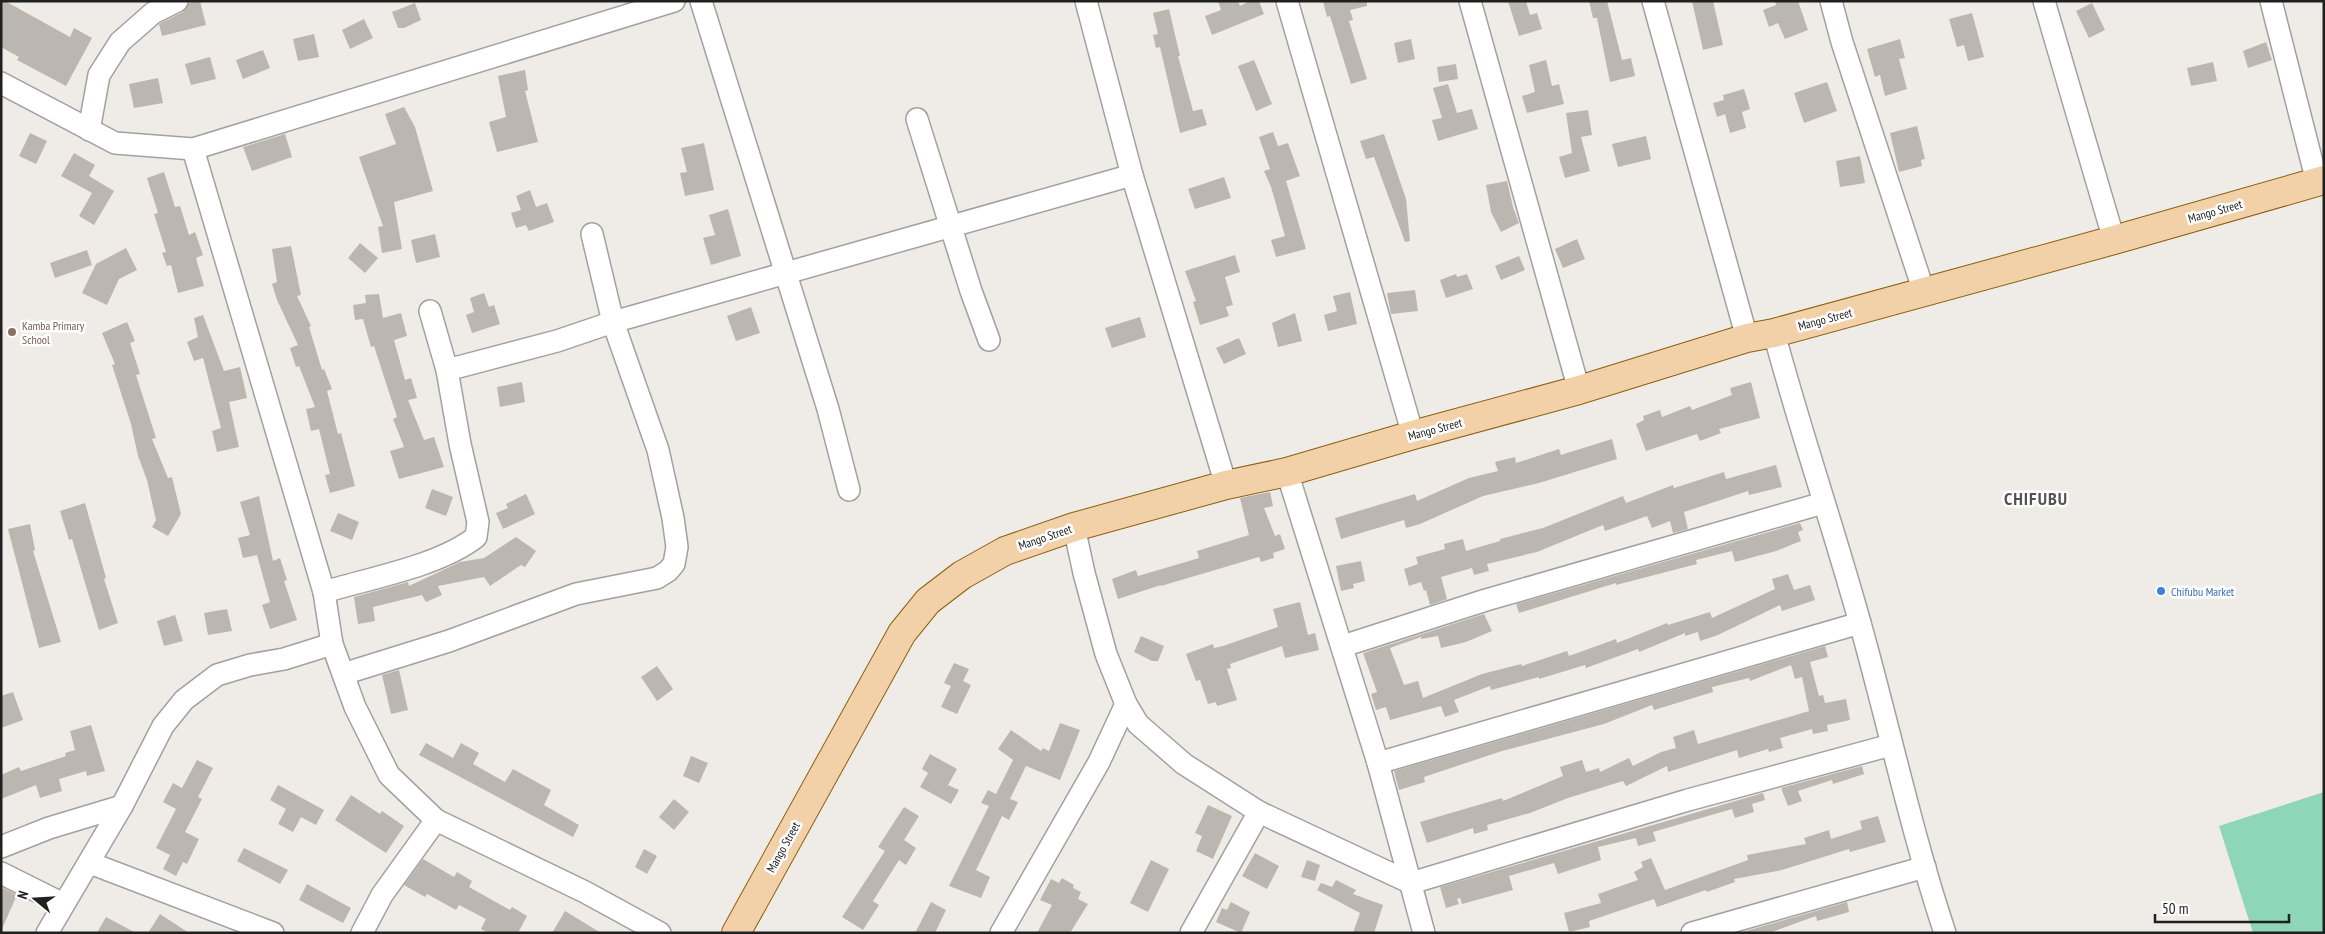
<svg xmlns="http://www.w3.org/2000/svg" width="2325" height="934" font-family="'PT Sans Narrow',sans-serif">
  <style>
    .pitch { fill: #8ed6b8 }
    .building { fill: #bcb6b0 }
    .lines { fill: none; stroke-linecap: round; stroke-linejoin: round }
    .minor-casing { stroke: #a1a1a1; stroke-width: 24 }
    .major-casing { stroke: #8b6010; stroke-width: 30 }
    .minor { stroke: #fff; stroke-width: 21 }
    .major { stroke: #f2d1a9; stroke-width: 28 }
    .education-dot { fill: #8d6e63; stroke: #fff; stroke-width: 2 }
    .shop-dot { fill: #3f7fe0; stroke: #fff; stroke-width: 2 }
    .labels { text-anchor: middle; dominant-baseline: central; stroke-width: 5; stroke-linejoin: round; paint-order: stroke }
    .street-label { font-size: 12px; fill: #202020; stroke: #fff }
    .education-label { font-size: 12px; fill: #785e54; stroke: #fff; text-anchor: start }
    .shop-label { font-size: 12px; fill: #366cbe; stroke: #fff; text-anchor: start }
    .district-label { font-size: 18px; font-weight: bold; letter-spacing: 1px; fill: #535353; stroke: #fff }
  </style>
  <rect width="100%" height="100%" fill="#efece7"/>
  <!-- pitch -->
  <path class="pitch" d="M2324,792V933H2253L2219,826Z"/>
  <!-- building -->
  <g class="building">
    <path d="M1,1H5L70,37L74,28L92,38L66,86L17,60L19,57L1,47Z"/>
    <path d="M200,1L206,25L162,36L159,24L183,12L189,3Z"/>
    <path d="M1218,1H1238L1240,6L1250,1H1259L1264,14L1212,35L1205,16L1221,10Z"/>
    <path d="M1323,1H1367V6L1350,10L1353,20L1349,21L1367,79L1351,84L1330,16L1327,17Z"/>
    <path d="M1508,1H1526L1530,15L1537,13L1542,29L1519,36Z"/>
    <path d="M1589,1H1607L1622,60L1631,58L1635,76L1610,82L1597,18H1593Z"/>
    <path d="M1692,1H1713L1723,45L1703,50Z"/>
    <path d="M1775,1H1798L1808,30L1785,39L1778,23L1769,27L1763,10L1776,5Z"/>
    <path d="M415,3L421,20L404,28H398L392,12Z"/>
    <path d="M2092,3L2105,30L2089,38L2076,11Z"/>
    <path d="M1169,9L1180,56H1178L1193,111L1202,109L1207,125L1180,133L1160,47L1156,48L1153,35L1158,34L1153,13Z"/>
    <path d="M1972,13L1984,57L1968,61L1964,45L1957,47L1949,19Z"/>
    <path d="M364,19L373,38L350,49L342,30Z"/>
    <path d="M314,34L319,57L298,61L293,39Z"/>
    <path d="M1411,39L1415,59L1398,63L1394,43Z"/>
    <path d="M1900,39L1905,58L1899,59L1907,89L1885,96L1880,75L1875,77L1867,49Z"/>
    <path d="M2266,42L2272,60L2248,68L2243,51Z"/>
    <path d="M263,50L270,68L243,79L236,60Z"/>
    <path d="M210,57L216,79L191,85L185,64Z"/>
    <path d="M1254,60L1272,104L1256,111L1238,66Z"/>
    <path d="M1546,60L1552,86L1559,84L1564,104L1527,113L1522,96L1535,92L1529,65Z"/>
    <path d="M2213,62L2217,81L2191,86L2187,68Z"/>
    <path d="M1456,64L1458,79L1439,82L1437,67Z"/>
    <path d="M525,70L528,90L525,91L538,142L497,152L489,122L506,117L498,76Z"/>
    <path d="M158,78L163,103L134,108L129,84Z"/>
    <path d="M1827,82L1837,111L1804,123L1794,93Z"/>
    <path d="M1448,84L1457,113L1472,109L1478,129L1438,141L1432,120L1442,118L1433,88Z"/>
    <path d="M1744,89L1750,109L1742,112L1746,128L1730,133L1725,114L1717,117L1713,103L1724,100L1723,95Z"/>
    <path d="M404,107L415,127L433,191L394,202L402,249L382,253L378,227L383,226L359,157L396,144L385,114Z"/>
    <path d="M1588,110L1592,135L1581,137L1590,171L1565,178L1559,157L1572,153L1566,113Z"/>
    <path d="M1917,126L1925,159L1921,160L1922,166L1899,172L1890,133Z"/>
    <path d="M1273,132L1278,146L1288,143L1300,176L1286,181L1306,249L1276,257L1271,240L1285,236L1271,187L1264,171L1270,169L1259,137Z"/>
    <path d="M30,133L47,141L36,164L19,156Z"/>
    <path d="M285,134L292,157L252,171L243,147Z"/>
    <path d="M1384,134L1406,199L1410,241L1405,242L1374,157L1366,159L1360,141Z"/>
    <path d="M1646,136L1651,159L1618,167L1612,144Z"/>
    <path d="M704,143L714,190L685,196L680,173L687,172L681,148Z"/>
    <path d="M74,153L95,165L89,176L114,191L94,225L79,216L92,193L61,176Z"/>
    <path d="M1860,156L1865,183L1840,187L1836,161Z"/>
    <path d="M164,172L175,207L180,206L189,235L195,232L203,255L196,258L204,286L178,293L171,265L167,266L162,253L166,252L154,214L158,213L147,178Z"/>
    <path d="M1224,177L1231,198L1195,209L1188,189Z"/>
    <path d="M1507,181L1513,207L1519,223L1501,232L1491,212L1486,185Z"/>
    <path d="M530,190L536,207L547,203L554,222L529,231L526,225L516,228L511,213L521,210L516,196Z"/>
    <path d="M728,209L741,256L711,265L703,238L715,235L709,215Z"/>
    <path d="M435,234L440,257L416,263L411,240Z"/>
    <path d="M1577,239L1585,259L1563,268L1555,249Z"/>
    <path d="M360,243L378,258L365,273L348,258Z"/>
    <path d="M291,246L301,295L297,296L311,326L309,327L322,370L324,369L332,389L327,391L338,434L341,433L355,486L330,493L325,475L330,474L319,429L311,431L306,409L315,407L299,366L296,367L290,348L298,345L277,300L272,284L277,282L272,249Z"/>
    <path d="M126,248L137,270L119,279L107,305L82,293L96,264Z"/>
    <path d="M87,250L92,265L55,278L50,263Z"/>
    <path d="M1235,255L1240,272L1225,277L1233,305L1226,307L1229,316L1200,325L1193,302L1196,301L1185,271Z"/>
    <path d="M1519,256L1525,270L1501,280L1495,266Z"/>
    <path d="M1456,274L1457,277L1467,274L1473,289L1446,298L1440,280Z"/>
    <path d="M1415,290L1418,311L1391,314L1387,293Z"/>
    <path d="M1350,292L1357,324L1328,331L1324,315L1337,311L1333,296Z"/>
    <path d="M484,293L489,307L494,305L500,324L472,333L466,315L474,312L470,298Z"/>
    <path d="M379,294L383,318L401,313L407,336L394,340L405,380L411,378L417,398L408,400L424,440L434,437L444,467L399,479L390,451L404,447L393,419L397,417L374,346L371,347L363,319L355,320L353,305L366,303L365,295Z"/>
    <path d="M751,307L760,333L736,341L727,316Z"/>
    <path d="M1295,313L1302,341L1278,347L1272,323Z"/>
    <path d="M203,315L224,371L240,367L247,398L229,402L239,447L217,452L212,431L221,428L203,358L194,361L187,342L198,337L194,318Z"/>
    <path d="M1140,317L1146,337L1112,348L1105,328Z"/>
    <path d="M127,322L135,341L130,343L140,374L136,375L156,438L152,439L168,478L172,477L181,514L168,536L152,527L156,520L147,480L138,456L131,424L112,365L115,364L102,333Z"/>
    <path d="M1239,338L1246,354L1224,364L1216,348Z"/>
    <path d="M522,382L525,402L500,407L497,387Z"/>
    <path d="M1751,382L1760,418L1719,429L1721,433L1700,441L1697,434L1646,451L1636,424L1644,420L1643,416L1660,410L1662,417L1690,406L1692,410L1732,395L1730,388Z"/>
    <path d="M1612,439L1617,459L1539,483L1483,496L1420,524L1406,528L1404,520L1341,539L1335,518L1415,494L1417,501L1469,478L1498,471L1495,462L1515,457L1516,463L1559,449L1561,455Z"/>
    <path d="M1776,465L1782,487L1749,495L1748,491L1684,512L1688,529L1673,533L1670,521L1652,528L1647,516L1605,531L1603,525L1537,552L1487,564L1489,571L1474,575L1472,568L1441,577L1447,599L1430,605L1426,590L1424,591L1421,582L1409,586L1404,569L1418,564L1416,557L1445,549L1444,544L1463,539L1466,551L1500,541V539L1543,528L1623,496L1626,503L1673,485L1674,488L1724,472L1726,479Z"/>
    <path d="M432,489L453,497L446,516L425,508Z"/>
    <path d="M1270,492L1273,506L1264,508L1275,536L1280,534L1285,549L1273,553L1274,558L1261,562L1259,557L1161,586V585L1118,599L1112,579L1136,570L1138,576L1199,558L1197,551L1249,535L1240,498Z"/>
    <path d="M526,494L535,514L503,529L496,513L508,508L506,504Z"/>
    <path d="M259,496L273,561L280,558L287,580L284,581L297,620L270,629L262,605L270,602L257,555L243,558L238,538L250,535L240,502Z"/>
    <path d="M85,503L106,578L104,579L118,623L99,630L72,539L69,540L60,511Z"/>
    <path d="M338,513L359,522L352,540L330,531Z"/>
    <path d="M1800,523L1803,530L1798,532L1801,541L1776,551L1735,562L1732,551L1696,560L1697,564L1616,585V583L1519,613L1516,604Z"/>
    <path d="M30,524L35,550L33,551L61,642L39,648L8,529Z"/>
    <path d="M516,537L536,551L525,567L521,565L490,586L484,577L438,586L442,595L426,602L422,595L373,607L375,621L358,624L354,597L408,582L409,586L460,562L484,558Z"/>
    <path d="M1361,561L1365,581L1353,584L1354,588L1341,591L1336,566Z"/>
    <path d="M1788,574L1794,590L1810,585L1815,600L1782,611L1780,605L1718,635L1700,641L1698,632L1685,636V633L1639,652L1638,649L1586,668L1585,665L1539,679V677L1491,690L1490,686L1454,700L1459,712L1445,717L1441,706L1390,720L1386,707L1376,710L1371,694L1377,692L1363,653L1484,614L1492,631L1466,642L1441,648L1438,636L1421,639V637L1390,648L1404,685L1418,681L1423,698L1482,674L1521,664L1522,666L1567,651L1569,656L1616,639L1617,643L1667,623L1668,625L1710,612L1712,618L1775,589L1772,579Z"/>
    <path d="M1300,602L1308,635L1315,633L1319,650L1285,658L1282,646L1230,664L1231,668L1227,669L1237,700L1217,706L1216,702L1208,704L1200,680L1196,681L1186,654L1213,644L1214,648L1223,646L1278,627L1273,609Z"/>
    <path d="M227,609L232,631L208,635L204,613Z"/>
    <path d="M175,615L183,641L164,646L157,621Z"/>
    <path d="M1141,636L1164,646L1158,661H1152L1134,652Z"/>
    <path d="M1825,646L1828,657L1810,662L1819,696L1823,695L1825,703L1846,699L1850,720L1827,725L1828,731L1813,734L1812,729L1780,738L1783,748L1769,752L1768,749L1739,758L1737,750L1668,772L1667,766L1626,786L1623,781L1568,798L1530,813L1487,825L1488,830L1474,834L1473,828L1427,843L1420,822L1502,798L1503,801L1563,776L1560,767L1582,760L1586,772L1599,768L1600,772L1629,758L1633,766L1661,752L1676,748L1673,737L1694,730L1698,744L1809,711L1802,677L1795,679L1791,665L1750,681L1749,678L1712,687L1713,692L1654,710L1652,705L1604,724L1502,751L1424,777L1425,782L1399,790L1394,771Z"/>
    <path d="M954,663L969,669L963,681L971,685L957,714L941,707L951,686L944,683Z"/>
    <path d="M657,666L673,689L657,701L641,677Z"/>
    <path d="M399,670L408,710L391,714L382,675Z"/>
    <path d="M13,692L23,720L1,728V696Z"/>
    <path d="M1060,723L1080,730L1060,780L1026,766L1010,799L1018,802L1009,820L1002,816L976,870L990,877L981,898L949,886L989,806L981,803L988,790L996,794L1013,760L998,749L1011,730L1041,751L1043,748L1049,751Z"/>
    <path d="M91,725L105,771L87,776L86,771L59,779L62,791L40,798L36,785L1,799V775L19,767L21,771L66,756L65,753L75,750L70,731Z"/>
    <path d="M426,743L453,758L461,743L479,753L473,764L505,782L513,769L551,790L544,805L579,825L573,837L419,755Z"/>
    <path d="M930,754L957,769L948,785L959,790L951,804L920,787L928,773L922,769Z"/>
    <path d="M691,756L708,763L699,783L683,776Z"/>
    <path d="M197,760L213,768L198,797L202,799L185,832L199,839L187,864L183,862L176,876L163,869L170,855L156,848L176,809L163,802L173,783L182,788Z"/>
    <path d="M1862,766L1864,774L1833,784L1832,780L1798,791L1802,801L1788,806L1781,788Z"/>
    <path d="M278,785L324,810L316,825L301,817L293,832L278,824L286,809L270,800Z"/>
    <path d="M1763,793L1765,800L1752,804L1754,812L1735,818L1732,809L1653,832L1656,841L1638,846L1636,838L1598,847L1601,860L1558,874L1554,863L1509,876L1513,890L1462,904L1460,898L1457,899L1459,904L1446,908L1440,887Z"/>
    <path d="M351,795L380,814L382,811L404,826L386,853L335,820Z"/>
    <path d="M674,799L689,812L674,830L659,817Z"/>
    <path d="M1208,805L1232,816L1213,859L1196,851L1202,836L1195,833Z"/>
    <path d="M904,807L919,816L904,840L916,848L906,865L899,860L873,901L879,905L863,930L842,917L885,851L878,847Z"/>
    <path d="M1878,816L1886,842L1850,852L1849,849L1782,870L1734,879L1735,882L1707,892L1706,890L1657,907L1654,899L1589,921L1590,927L1569,932L1564,913L1601,903L1598,894L1638,880L1634,872L1643,867L1641,862L1651,858L1665,890L1748,860L1747,855L1806,844L1804,838L1829,830L1831,839L1862,829L1860,821Z"/>
    <path d="M244,848L288,870L280,884L237,861Z"/>
    <path d="M644,849L657,856L647,874L635,867Z"/>
    <path d="M1255,853L1279,866L1267,889L1242,876Z"/>
    <path d="M423,859L454,877L457,872L472,881L469,887L510,910L512,907L527,916L518,933H489L481,929L486,919L459,905L456,910L427,894L425,897L404,885Z"/>
    <path d="M1151,860L1169,869L1148,912L1130,903Z"/>
    <path d="M1307,860L1320,865L1315,881L1301,877Z"/>
    <path d="M1062,878L1074,885L1073,888L1081,892L1078,899L1088,904L1070,933H1037L1052,905L1040,900L1051,879L1059,883Z"/>
    <path d="M1336,880L1356,890L1353,894L1383,905L1374,933H1353L1360,913L1317,890L1321,883L1332,887Z"/>
    <path d="M307,884L351,908L343,923L299,900Z"/>
    <path d="M1,887L17,895L1,931Z"/>
    <path d="M931,902L946,910L935,933H915Z"/>
    <path d="M1231,902L1250,912L1241,933L1216,922L1222,908L1227,910Z"/>
    <path d="M1847,902L1849,912L1817,921L1816,916L1769,933H1739Z"/>
    <path d="M565,911L601,933H552Z"/>
    <path d="M160,914L189,933H148Z"/>
    <path d="M106,917L136,933H97Z"/>
  </g>
  <g class="lines">
    <!-- minor casing -->
    <g class="minor-casing">
      <g id="minor">
        <path d="M701,1L828,409L849,490"/>
        <path d="M1086,1L1132,175L1226,485"/>
        <path d="M1287,1L1413,435"/>
        <path d="M1470,1L1579,390"/>
        <path d="M1653,1L1747,338"/>
        <path d="M1831,1L1842,42L1924,292"/>
        <path d="M2044,1L2114,240"/>
        <path d="M2271,1L2317,182"/>
        <path d="M1,83L115,143L193,149L674,1"/>
        <path d="M917,119L971,291L989,340"/>
        <path d="M89,130L99,75L120,42L153,13L177,1"/>
        <path d="M193,149L324,592L332,644L343,674L355,707L389,775L436,820L585,892L660,933"/>
        <path d="M1774,333C1800,430 1833,526 1860,623C1889,726 1911,831 1945,933"/>
        <path d="M447,370L557,341L613,322L1132,175"/>
        <path d="M1287,472L1378,763L1424,933"/>
        <path d="M1074,527L1084,573L1106,654L1126,704L1138,724L1184,764L1259,812L1411,883L1688,800L1891,745"/>
        <path d="M324,592C370,578 439,566 476,537L478,522L460,444L447,370L430,311"/>
        <path d="M1343,646L1486,600L1823,503"/>
        <path d="M343,674L449,641L576,594L657,578L668,571L674,564L677,547L673,518L658,450L613,322L592,234"/>
        <path d="M1378,763L1860,623"/>
        <path d="M1,847L49,828L122,806"/>
        <path d="M90,863L273,933"/>
        <path d="M1,873L63,904"/>
        <path d="M47,933L122,806L163,726L184,700L217,675L250,665L284,659L332,644"/>
        <path d="M362,933L382,895L436,820"/>
        <path d="M1001,933L1099,762L1126,704"/>
        <path d="M1191,933L1259,812"/>
        <path d="M1692,933L1925,867"/>
      </g>
    </g>
    <!-- major casing -->
    <g class="major-casing">
      <path id="major" d="M736,933L902,633L928,601L962,575L1005,551L1074,527L1226,485L1287,472L1413,435L1579,390L1747,338L1774,333L2114,240L2324,180"/>
    </g>
    <!-- minor -->
    <use href="#minor" class="minor"/>
    <!-- major -->
    <use href="#major" class="major"/>
  </g>
  <!-- markers -->
  <circle class="education-dot" cx="12" cy="332" r="5"/>
  <circle class="shop-dot" cx="2161" cy="591" r="5"/>
  <g class="labels">
    <!-- street labels -->
    <g class="street-label">
      <text transform="translate(2215 211) rotate(-16)">Mango Street</text>
      <text transform="translate(1825 319) rotate(-15)">Mango Street</text>
      <text transform="translate(1435 429) rotate(-15)">Mango Street</text>
      <text transform="translate(1045 537) rotate(-19)">Mango Street</text>
      <text transform="translate(783 847) rotate(-61)">Mango Street</text>
    </g>
    <!-- education labels -->
    <g class="education-label">
      <text x="22" y="325">Kamba Primary<tspan x="22" dy="14">School</tspan></text>
    </g>
    <!-- shop labels -->
    <g class="shop-label">
      <text x="2171" y="591">Chifubu Market</text>
    </g>
    <!-- district labels -->
    <g class="district-label">
      <text x="2036" y="498">CHIFUBU</text>
    </g>
  </g>
  <!-- border -->
  <rect width="2325" height="934" fill="none" stroke="#202020" stroke-width="5"/>
  <!-- north arrow -->
  <g transform="translate(35 899) rotate(288)" stroke="#ffffff" stroke-width="4" paint-order="stroke">
  <path d="M0-4L9 19L0 12L-9 19Z" fill="#202020"/>
  <text y="-8" font-size="14" font-weight="bold" text-anchor="middle" fill="#202020">N</text>
  </g>
  <!-- scale -->
  <path d="M2155 914v8h134v-8" fill="none" stroke="#202020" stroke-width="2.5"/>
  <text x="2162" y="914" font-size="15" fill="#202020" stroke="#ffffff" stroke-width="4" paint-order="stroke">50 m</text>
</svg>
